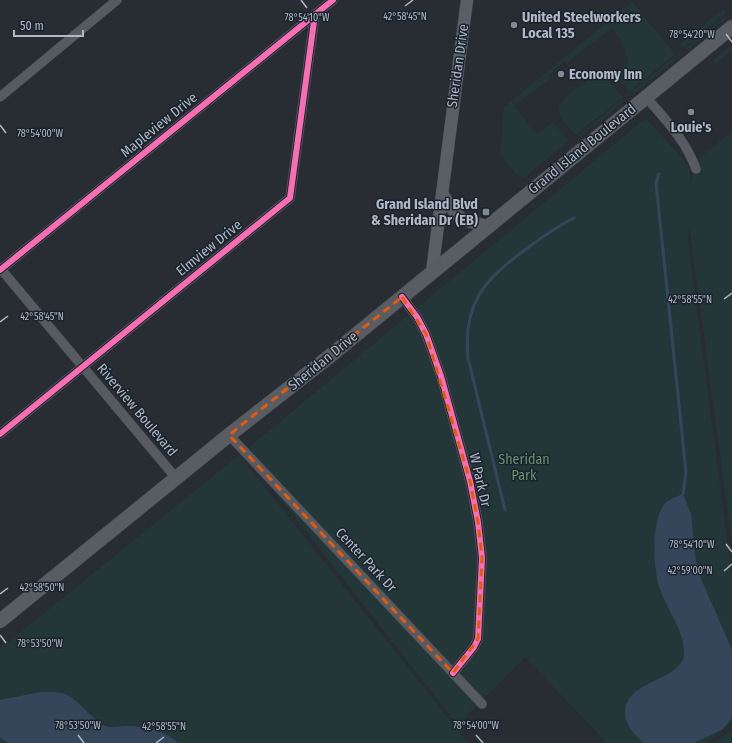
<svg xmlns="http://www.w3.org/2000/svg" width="732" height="743" font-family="'Fira Sans Condensed',sans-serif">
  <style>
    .green { fill: #243738 }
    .water { fill: #35465b }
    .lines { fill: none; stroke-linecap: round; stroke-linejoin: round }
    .stream { stroke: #35465b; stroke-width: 3 }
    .minor-casing { stroke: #44494e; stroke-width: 10 }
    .secondary-casing { stroke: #44494e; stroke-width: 13 }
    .primary-casing { stroke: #444950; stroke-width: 15 }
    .minor { stroke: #565a61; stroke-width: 9 }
    .secondary { stroke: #5a5f66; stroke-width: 12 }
    .primary { stroke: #585d63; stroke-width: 14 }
    .cycleway-casing { stroke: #1a232d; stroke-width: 8 }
    .cycleway { stroke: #f96db3; stroke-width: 6 }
    .marked { fill: none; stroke: #e8590c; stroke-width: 3; stroke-dasharray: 8 5; stroke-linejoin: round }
    .ticks { fill: none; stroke: #b0b9c5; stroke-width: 1.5 }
    .poi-dot { fill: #808892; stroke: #1a232d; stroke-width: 1.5 }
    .labels { text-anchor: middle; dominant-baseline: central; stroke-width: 3; stroke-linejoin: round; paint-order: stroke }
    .poi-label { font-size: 14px; font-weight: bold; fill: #b0b9c5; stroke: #1a232d; text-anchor: start }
    .street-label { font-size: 14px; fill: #b0b9c5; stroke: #1a232d }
    .park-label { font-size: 14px; fill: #68946f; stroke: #1a232d }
    .ticks-label { font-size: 10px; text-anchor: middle; fill: #b0b9c5; stroke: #1a232d; stroke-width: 3; stroke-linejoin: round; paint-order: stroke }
  </style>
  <rect width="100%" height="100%" fill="#272d33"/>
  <!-- green -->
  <g class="green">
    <path d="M632,2L675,54L629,92L616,72L629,62C624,46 622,41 611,28L567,63L565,60L548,76L550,79L514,106L537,134L553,122L568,141L524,178L516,174L503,157L500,156L504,107Z"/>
    <path d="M723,9L726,13L683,48L680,44Z"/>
    <path d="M727,15L726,18L687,50H684Z"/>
    <path d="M732,45V50L714,64L712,61Z"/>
    <path d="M676,56L675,60L635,92H631Z"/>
    <path d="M595,75L606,78L623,97L575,135L560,117L559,106L566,97Z"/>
    <path d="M623,99V102L581,136H578Z"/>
    <path d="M646,118L683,159L690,170V183L700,157L732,132V543L689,223L688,242L732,578V723L706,743H607L525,657L458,725L271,487L241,454Z"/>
    <path d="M239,455L468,743H0V649Z"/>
    <path d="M732,729V743H714Z"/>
  </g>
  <!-- water -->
  <g class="water">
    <path d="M683,494L691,514L696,562L701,579L732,650V717L723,729L694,743H644C635,735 625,725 625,713C624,684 668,682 681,663C693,645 667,609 661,592C653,573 651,524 663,506C668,499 676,497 683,494Z"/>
    <path d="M41,692C74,691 71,698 93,717C97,721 100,725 105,726C112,728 120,726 127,726C144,726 166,731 178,743H9L0,738V700Z"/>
  </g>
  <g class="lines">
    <!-- stream -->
    <g class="stream">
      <path d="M659,174L656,183L686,472L683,494"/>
      <path d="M505,510L468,358C463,303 484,280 526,249C541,238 557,226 574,218"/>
    </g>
    <!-- minor casing -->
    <g class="minor-casing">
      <g id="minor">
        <path d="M0,97L117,0"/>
        <path d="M646,97C665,119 686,141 696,169"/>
        <path d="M0,268L176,478"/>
        <path d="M0,270L333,0"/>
        <path d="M402,297L417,317L426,334L441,376L470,481L478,522L482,558L478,639L474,647L453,673"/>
        <path d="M0,434L290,198L315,14"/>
        <path d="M229,435L482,704"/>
      </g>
    </g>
    <!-- secondary casing -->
    <g class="secondary-casing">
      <g id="secondary">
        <path d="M442,193C457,219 459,220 488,226"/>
        <path d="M432,272L467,0"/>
      </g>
    </g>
    <!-- primary casing -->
    <g class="primary-casing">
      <path id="primary" d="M0,621L229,435L330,356L732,27"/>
    </g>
    <!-- minor -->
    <use href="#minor" class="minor"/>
    <!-- secondary -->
    <use href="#secondary" class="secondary"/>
    <!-- primary -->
    <use href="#primary" class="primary"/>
    <!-- cycleway casing -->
    <g class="cycleway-casing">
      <g id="cycleway">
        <path d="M0,270L333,0"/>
        <path d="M402,297L417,317L426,334L441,376L470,481L478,522L482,558L478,639L474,647L453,673"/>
        <path d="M0,434L290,198L315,14"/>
      </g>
    </g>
    <!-- cycleway -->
    <use href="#cycleway" class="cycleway"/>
  </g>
  <!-- marked area -->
  <path class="marked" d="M402,297L426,334L470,481L478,522L482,558L478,639L453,673L229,435Z"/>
  <!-- ticks -->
  <path class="ticks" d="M301,0L307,8M405,6L413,0M726,34L732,42M0,125L6,133M724,299L732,293M0,322L8,316M726,544L732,552M724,571L732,564M0,594L8,588M0,635L6,643M78,735L84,743M476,735L483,743M156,743L164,737"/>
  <!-- markers -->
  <g class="poi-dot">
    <circle cx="514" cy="25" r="4"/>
    <circle cx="561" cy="74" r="4"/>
    <circle cx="691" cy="112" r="4"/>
    <rect x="482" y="208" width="8" height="8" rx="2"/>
  </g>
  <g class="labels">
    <!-- poi labels -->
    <g class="poi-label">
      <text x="522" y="17">United Steelworkers<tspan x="522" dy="16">Local 135</tspan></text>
      <text x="569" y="74">Economy Inn</text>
      <text x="691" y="127" text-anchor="middle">Louie's</text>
      <text x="478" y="204" text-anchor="end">Grand Island Blvd<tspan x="478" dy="16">&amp; Sheridan Dr (EB)</tspan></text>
    </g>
    <!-- street labels -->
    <g class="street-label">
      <text transform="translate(458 66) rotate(-82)">Sheridan Drive</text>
      <text transform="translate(159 125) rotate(-39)">Mapleview Drive</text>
      <text transform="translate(582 149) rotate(-39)">Grand Island Boulevard</text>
      <text transform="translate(209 248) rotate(-39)">Elmview Drive</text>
      <text transform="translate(323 361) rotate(-39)">Sheridan Drive</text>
      <text transform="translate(137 410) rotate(50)">Riverview Boulevard</text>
      <text transform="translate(480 480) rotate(77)">W Park Dr</text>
      <text transform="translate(366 560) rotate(47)">Center Park Dr</text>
    </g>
    <!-- park labels -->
    <g class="park-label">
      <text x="524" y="459">Sheridan<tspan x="524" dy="16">Park</tspan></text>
    </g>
  </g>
  <g class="ticks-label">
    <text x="405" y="20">42°58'45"N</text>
    <text x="307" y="21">78°54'10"W</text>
    <text x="692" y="38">78°54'20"W</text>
    <text x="40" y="137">78°54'00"W</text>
    <text x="690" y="303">42°58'55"N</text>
    <text x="42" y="320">42°58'45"N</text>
    <text x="692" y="548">78°54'10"W</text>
    <text x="690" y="574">42°59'00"N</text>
    <text x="42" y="591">42°58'50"N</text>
    <text x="40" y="647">78°53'50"W</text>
    <text x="78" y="729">78°53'50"W</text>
    <text x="476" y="729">78°54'00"W</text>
    <text x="164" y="730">42°58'55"N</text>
  </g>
  <!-- scale -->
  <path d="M14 30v6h69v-6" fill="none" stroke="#b0b9c5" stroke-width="2"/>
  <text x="20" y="30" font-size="12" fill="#b0b9c5" stroke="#1a232d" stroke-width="3" paint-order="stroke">50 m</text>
</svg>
